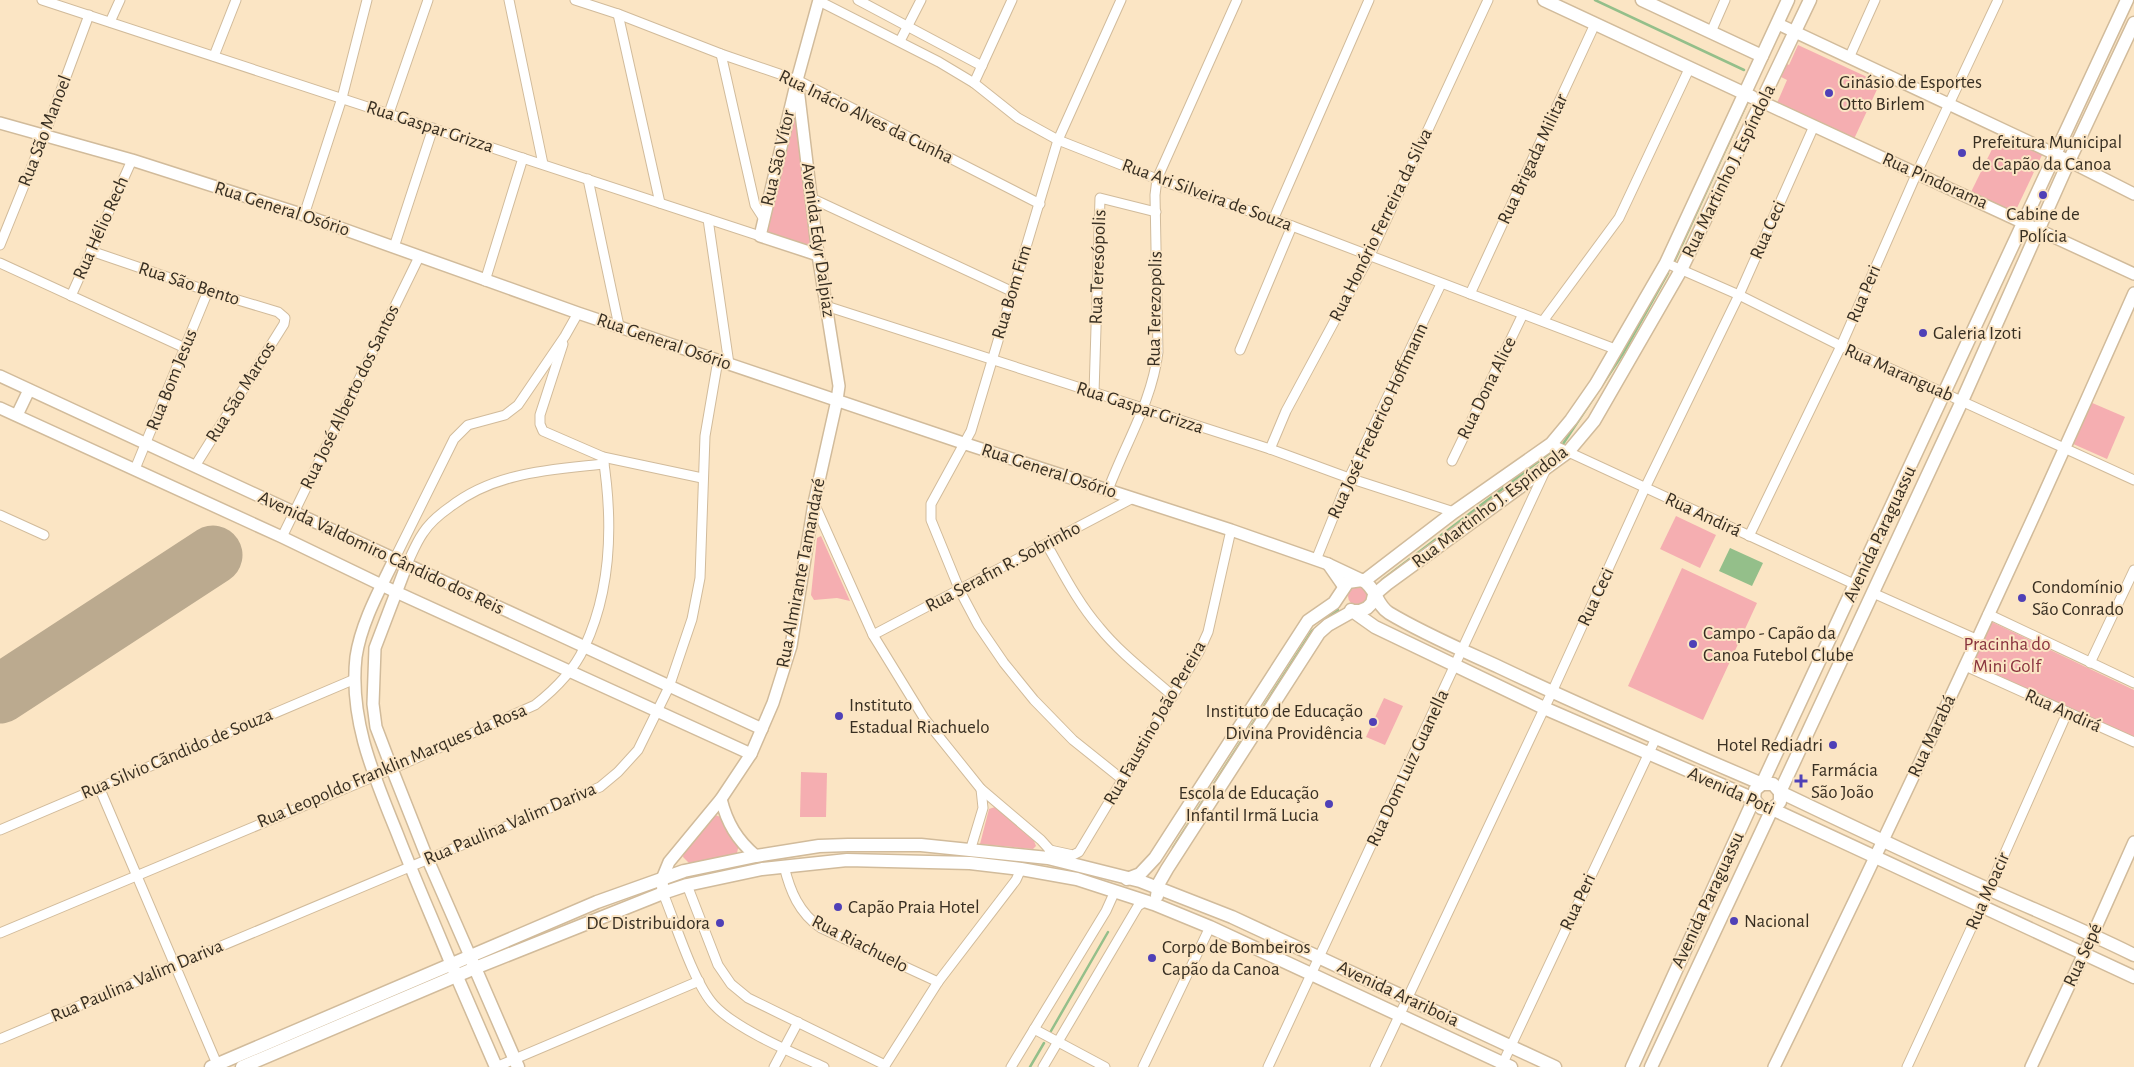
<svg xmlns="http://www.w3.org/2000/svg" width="2134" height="1067" font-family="'Alegreya Sans',sans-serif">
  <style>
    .green { fill: #f5aeb1 }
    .water { fill: #94bf8a }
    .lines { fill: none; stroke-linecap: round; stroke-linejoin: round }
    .stream { stroke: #94bf8a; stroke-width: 2.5 }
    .runway { stroke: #bbaa8f; stroke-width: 59 }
    .minor-casing { stroke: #d1bb9b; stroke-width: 11 }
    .tertiary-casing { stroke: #d1bb9b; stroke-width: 14 }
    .secondary-casing { stroke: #d1bb9b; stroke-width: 15 }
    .minor { stroke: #fff; stroke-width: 9 }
    .tertiary { stroke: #fff; stroke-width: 11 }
    .secondary { stroke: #fff; stroke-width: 12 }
    .poi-dot { fill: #4f40b7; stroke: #fbe5c4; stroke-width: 2 }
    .labels { text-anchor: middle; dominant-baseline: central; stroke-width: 4; stroke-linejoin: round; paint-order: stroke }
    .poi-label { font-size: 19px; fill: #382f22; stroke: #fbe5c4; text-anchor: start }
    .street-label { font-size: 19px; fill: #382f22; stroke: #fbe5c4 }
    .park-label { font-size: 19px; fill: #89333e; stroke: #fbe5c4 }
  </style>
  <rect width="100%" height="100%" fill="#fbe5c4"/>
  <!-- green -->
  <g class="green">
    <path d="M1798,45L1880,83L1854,139L1777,103L1787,80L1779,76L1785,63L1789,65Z"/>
    <path d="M795,108L813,248L766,231Z"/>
    <path d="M1999,135L2042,155L2015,212L1971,192Z"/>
    <path d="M2090,402L2125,417L2107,459L2071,443Z"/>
    <path d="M1676,516L1716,535L1700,568L1660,549Z"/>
    <path d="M821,536L850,601L837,598L814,600L811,595L817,538Z"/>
    <path d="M1682,568L1757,603L1703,720L1628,686Z"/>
    <circle cx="1358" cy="596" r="10"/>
    <path d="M1992,622L2134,690V739L1972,663Z"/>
    <path d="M1384,698L1403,706L1385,745L1366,737Z"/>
    <path d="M801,772L827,773L826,817H800Z"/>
    <path d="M995,807L1034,841L1036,846L1033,849L980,844L989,809Z"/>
    <path d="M715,815L721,817L739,844L737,853L691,865L683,857L684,852Z"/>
  </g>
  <!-- water -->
  <path class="water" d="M1730,548L1763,563L1752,586L1719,571Z"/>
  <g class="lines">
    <!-- stream -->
    <g class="stream">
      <path d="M1595,0L1744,70"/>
      <path d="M1674,262L1747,103"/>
      <path d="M1563,444L1624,352L1668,273"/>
      <path d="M1382,580L1551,452"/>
      <path d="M1325,620L1338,610"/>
      <path d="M1173,848L1312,631L1317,627"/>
      <path d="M1051,1031L1108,932"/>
      <path d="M1030,1067L1044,1043"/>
    </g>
    <!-- runway -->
    <path class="runway" d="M0,694L213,555"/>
    <!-- minor casing -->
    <g class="minor-casing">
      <g id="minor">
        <path d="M42,0L760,236"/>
        <path d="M509,0L543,164"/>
        <path d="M575,0L618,14L721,54L797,80L1040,204"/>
        <path d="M858,0L982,66"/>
        <path d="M1121,0L1058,140L971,431L931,504V520L960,591L978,625L1004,663L1034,700L1073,740L1123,780"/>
        <path d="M819,1L939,62L974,83L1018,118L1058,140L1157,179L1292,226L1615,349"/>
        <path d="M618,14L660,203"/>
        <path d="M110,22L120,0"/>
        <path d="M1711,32L1725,0"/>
        <path d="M900,41L921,0"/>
        <path d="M721,54L755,205L764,219"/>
        <path d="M214,56L236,0"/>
        <path d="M1849,58L1875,0"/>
        <path d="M974,83L1012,0"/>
        <path d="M389,113L428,0"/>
        <path d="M588,179L619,326"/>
        <path d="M811,198L1011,291"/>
        <path d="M304,215L342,98L367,0"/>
        <path d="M708,219L729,364"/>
        <path d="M1273,220L1369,0"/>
        <path d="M0,245L44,136L89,15"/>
        <path d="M394,247L433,128"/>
        <path d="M91,251L208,291L278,312L285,318L284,324L195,466"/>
        <path d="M0,263L185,348"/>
        <path d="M1666,263L1739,295L1841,346L2134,480"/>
        <path d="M485,281L523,158"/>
        <path d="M1470,294L1595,24"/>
        <path d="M71,296L132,160"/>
        <path d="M826,306L1270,449L1349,478L1454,512"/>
        <path d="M1543,321L1619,218L1690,67"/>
        <path d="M563,344L540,415V424L543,431L603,457L702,478"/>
        <path d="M1240,350L1292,226"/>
        <path d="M1094,393L1100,198L1156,212"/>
        <path d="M1551,444L1856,585"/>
        <path d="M1270,449L1286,411L1370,255L1488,0"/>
        <path d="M1452,461L1523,314"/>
        <path d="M135,469L208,291"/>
        <path d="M1108,490C1125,444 1152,402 1158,352L1155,195L1157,179L1237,0"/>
        <path d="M814,503L873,635L924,718L981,789L1041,840L1050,850L1048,858"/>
        <path d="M0,515L44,535"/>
        <path d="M1749,536L1841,346L1919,168L1998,0"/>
        <path d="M282,537L419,257"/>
        <path d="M1047,545C1063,573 1078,603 1099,627C1120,653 1148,674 1173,696"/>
        <path d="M395,558L454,439L468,425L505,415L518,405L565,336L578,313"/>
        <path d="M1316,560L1349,478L1441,284"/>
        <path d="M407,564C412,554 416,543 423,533C430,522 440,514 450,507C495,472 550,470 604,464"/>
        <path d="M1873,593L1976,639"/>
        <path d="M1988,614L2134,683"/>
        <path d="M873,635L1133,498"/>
        <path d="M2090,663L2134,570"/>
        <path d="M1965,666L2134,742"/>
        <path d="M99,787L217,1064"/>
        <path d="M0,830L355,679"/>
        <path d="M1050,850L1073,855L1079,852L1199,652L1208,632L1231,530"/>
        <path d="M970,851L983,808L981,789"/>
        <path d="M784,866C790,891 799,913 821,928L938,982"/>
        <path d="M687,885L718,965L731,984L748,998L885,1065"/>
        <path d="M663,893C675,922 694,984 714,1005C736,1029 793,1053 824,1067"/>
        <path d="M0,933L392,769L535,705C554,690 574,670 584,648C612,589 613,521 603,457"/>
        <path d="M1034,1029L1105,1067"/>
        <path d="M0,1039L600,787L618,772L638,750L669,687L692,619L700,578L705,436L718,360"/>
        <path d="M496,1067L699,981"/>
        <path d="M774,1067L798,1022"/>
        <path d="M884,1067L938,982L1016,880L1021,869"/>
        <path d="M1011,1067L1106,911L1115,891"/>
        <path d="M1043,1067L1138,906L1146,901"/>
        <path d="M1143,1067L1210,927"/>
        <path d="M1268,1067L1545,471"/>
        <path d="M1375,1067L1552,692L1645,488L1739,295L1814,126"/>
        <path d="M1501,1067L1656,738"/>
        <path d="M1907,1067L1981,907L2067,713"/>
      </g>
    </g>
    <!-- tertiary casing -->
    <g class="tertiary-casing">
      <g id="tertiary">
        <path d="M1778,24L2055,154L2134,194"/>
        <path d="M1762,102L2134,274"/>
        <path d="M0,123L132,160L304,215L578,313L966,444L1231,530L1328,564L1362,580"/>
        <path d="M818,255L760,236L797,80L819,0"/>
        <path d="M0,376C254,493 507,613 762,729"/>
        <path d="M0,408L282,537L396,592L751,754"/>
        <path d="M17,415L29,390"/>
        <path d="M395,558C380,589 361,623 356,657C349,720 374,776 397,833C414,877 433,920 451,964"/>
        <path d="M407,564L375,648L373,704L376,727L392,769L428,860L470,956"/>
        <path d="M1328,564L1344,587"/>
        <path d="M721,799C727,823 737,840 756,856"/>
        <path d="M663,893L662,879L669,862L721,799L751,754L773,703L791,646L814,503L837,400L839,386L818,255L797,80"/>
        <path d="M1774,1067C1899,811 2019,553 2134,293"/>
        <path d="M2031,1067L2093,934L2134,842"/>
      </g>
    </g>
    <!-- secondary casing -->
    <g class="secondary-casing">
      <g id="secondary">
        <path d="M1544,0L1752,97"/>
        <path d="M1642,0L1762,56"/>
        <path d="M1364,581L1454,512L1551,444L1571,420L1596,384L1666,263L1788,0"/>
        <path d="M1351,610L1375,627L1544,708L1754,799L1761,808L1772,809L2134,977"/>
        <path d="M1127,879L1140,874L1155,858L1308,621L1334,603L1348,582L1362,580C1376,587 1376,605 1389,613C1424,634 1462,650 1499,667C1585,708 1674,746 1762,784H1773L1780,792C1849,825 1918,858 1988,889C2037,911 2086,931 2134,955"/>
        <path d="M1157,896L1159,883L1167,869L1319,633L1328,625L1353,611H1360L1367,608L1372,603L1374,595L1387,584L1568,452L1594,421L1681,270L1810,0"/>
        <path d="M472,961L518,1067"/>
        <path d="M454,970L496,1067"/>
        <path d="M211,1067L597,902L684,871L756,856L819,846L848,845H921L1048,858L1140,881L1232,917L1555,1067"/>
        <path d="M242,1067L475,968L663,893L687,885L762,869L847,860L970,863L1021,869L1077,879L1154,904L1210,927L1511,1067"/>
        <path d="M1632,1067L1754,799L1755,790L1762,784C1885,523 2005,261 2127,0"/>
        <path d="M1651,1067L1772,809L1780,802V792L1962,401L2069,161L2134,23"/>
      </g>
    </g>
    <!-- minor -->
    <use href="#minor" class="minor"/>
    <!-- tertiary -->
    <use href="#tertiary" class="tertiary"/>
    <!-- secondary -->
    <use href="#secondary" class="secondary"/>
  </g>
  <!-- markers -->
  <g class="poi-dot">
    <circle cx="1829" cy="93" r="5"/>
    <circle cx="1962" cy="153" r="5"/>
    <circle cx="2043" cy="195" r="5"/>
    <circle cx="1923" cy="333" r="5"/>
    <circle cx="2022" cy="598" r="5"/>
    <circle cx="1693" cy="644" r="5"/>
    <circle cx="839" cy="716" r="5"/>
    <circle cx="1373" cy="722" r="5"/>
    <circle cx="1833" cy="745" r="5"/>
    <path d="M1798.5 773.5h5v5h5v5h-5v5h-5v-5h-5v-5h5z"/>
    <circle cx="1329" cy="804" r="5"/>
    <circle cx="838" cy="907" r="5"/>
    <circle cx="1734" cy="921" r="5"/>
    <circle cx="720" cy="923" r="5"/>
    <circle cx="1152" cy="958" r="5"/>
  </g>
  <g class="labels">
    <!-- poi labels -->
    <g class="poi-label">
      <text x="1839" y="82">Ginásio de Esportes<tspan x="1839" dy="22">Otto Birlem</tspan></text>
      <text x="1972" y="142">Prefeitura Municipal<tspan x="1972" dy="22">de Capão da Canoa</tspan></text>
      <text x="2043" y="214" text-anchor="middle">Cabine de<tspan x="2043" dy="22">Polícia</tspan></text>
      <text x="1933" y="333">Galeria Izoti</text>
      <text x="2032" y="587">Condomínio<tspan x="2032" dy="22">São Conrado</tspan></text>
      <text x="1703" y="633">Campo - Capão da<tspan x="1703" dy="22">Canoa Futebol Clube</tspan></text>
      <text x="849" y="705">Instituto<tspan x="849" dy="22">Estadual Riachuelo</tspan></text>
      <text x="1363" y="711" text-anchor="end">Instituto de Educação<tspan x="1363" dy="22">Divina Providência</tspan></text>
      <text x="1823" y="745" text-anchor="end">Hotel Rediadri</text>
      <text x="1811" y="770">Farmácia<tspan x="1811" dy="22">São João</tspan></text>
      <text x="1319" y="793" text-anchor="end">Escola de Educação<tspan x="1319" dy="22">Infantil Irmã Lucia</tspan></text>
      <text x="848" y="907">Capão Praia Hotel</text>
      <text x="1744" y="921">Nacional</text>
      <text x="710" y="923" text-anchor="end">DC Distribuidora</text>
      <text x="1162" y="947">Corpo de Bombeiros<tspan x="1162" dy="22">Capão da Canoa</tspan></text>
    </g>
    <!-- street labels -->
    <g class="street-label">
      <text transform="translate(866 117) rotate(26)">Rua Inácio Alves da Cunha</text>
      <text transform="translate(430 127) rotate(18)">Rua Gaspar Grizza</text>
      <text transform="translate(45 131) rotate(-69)">Rua São Manoel</text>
      <text transform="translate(778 158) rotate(-77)">Rua São Vítor</text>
      <text transform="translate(1533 159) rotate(-65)">Rua Brigada Militar</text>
      <text transform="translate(1729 171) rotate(-64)">Rua Martinho J. Espíndola</text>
      <text transform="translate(1935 181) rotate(24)">Rua Pindorama</text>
      <text transform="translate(1207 195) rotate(20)">Rua Ari Silveira de Souza</text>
      <text transform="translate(282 209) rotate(18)">Rua General Osório</text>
      <text transform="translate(1381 225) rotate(-64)">Rua Honório Ferreira da Silva</text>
      <text transform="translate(101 228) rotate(-66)">Rua Hélio Rech</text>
      <text transform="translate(1768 230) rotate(-66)">Rua Ceci</text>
      <text transform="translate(818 240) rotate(82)">Avenida Edyr Dalpiaz</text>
      <text transform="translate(1098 267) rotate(-88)">Rua Teresópolis</text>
      <text transform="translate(189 284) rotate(18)">Rua São Bento</text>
      <text transform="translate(1012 292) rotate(-73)">Rua Bom Fim</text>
      <text transform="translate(1864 294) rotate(-67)">Rua Peri</text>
      <text transform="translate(1155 309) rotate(-89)">Rua Terezopolis</text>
      <text transform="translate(664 342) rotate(19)">Rua General Osório</text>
      <text transform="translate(1899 373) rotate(24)">Rua Maranguab</text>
      <text transform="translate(172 380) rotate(-68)">Rua Bom Jesus</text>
      <text transform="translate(1487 388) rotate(-64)">Rua Dona Alice</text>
      <text transform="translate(241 392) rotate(-58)">Rua São Marcos</text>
      <text transform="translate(350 397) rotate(-64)">Rua José Alberto dos Santos</text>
      <text transform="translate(1140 408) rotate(18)">Rua Gaspar Grizza</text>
      <text transform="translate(1378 421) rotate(-65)">Rua José Frederico Hoffmann</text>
      <text transform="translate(1049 471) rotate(18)">Rua General Osório</text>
      <text transform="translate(1490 507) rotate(-37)">Rua Martinho J. Espíndola</text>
      <text transform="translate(1703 515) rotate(25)">Rua Andirá</text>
      <text transform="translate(1880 534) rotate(-65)">Avenida Paraguassu</text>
      <text transform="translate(381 553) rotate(25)">Avenida Valdomiro Cândido dos Reis</text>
      <text transform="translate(1003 567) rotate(-28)">Rua Serafin R. Sobrinho</text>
      <text transform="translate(801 573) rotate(-79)">Rua Almirante Tamandaré</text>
      <text transform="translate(1596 597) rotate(-65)">Rua Ceci</text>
      <text transform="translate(2063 711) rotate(24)">Rua Andirá</text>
      <text transform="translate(1155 723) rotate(-60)">Rua Faustino João Pereira</text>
      <text transform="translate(1932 736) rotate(-65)">Rua Marabá</text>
      <text transform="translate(177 754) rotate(-23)">Rua Silvio Cãndido de Souza</text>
      <text transform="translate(392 766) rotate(-23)">Rua Leopoldo Franklin Marques da Rosa</text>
      <text transform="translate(1408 768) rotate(-65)">Rua Dom Luiz Guanella</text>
      <text transform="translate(1731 791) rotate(24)">Avenida Poti</text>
      <text transform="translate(510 824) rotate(-23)">Rua Paulina Valim Dariva</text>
      <text transform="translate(1988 891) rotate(-66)">Rua Moacir</text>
      <text transform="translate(1708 900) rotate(-65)">Avenida Paraguassu</text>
      <text transform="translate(1578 902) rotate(-65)">Rua Peri</text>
      <text transform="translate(860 944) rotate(27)">Rua Riachuelo</text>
      <text transform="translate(2083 955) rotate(-65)">Rua Sepé</text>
      <text transform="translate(137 981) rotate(-23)">Rua Paulina Valim Dariva</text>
      <text transform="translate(1398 994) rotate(25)">Avenida Arariboia</text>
    </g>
    <!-- park labels -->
    <g class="park-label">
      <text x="2007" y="644">Pracinha do<tspan x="2007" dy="22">Mini Golf</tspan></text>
    </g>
  </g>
</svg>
